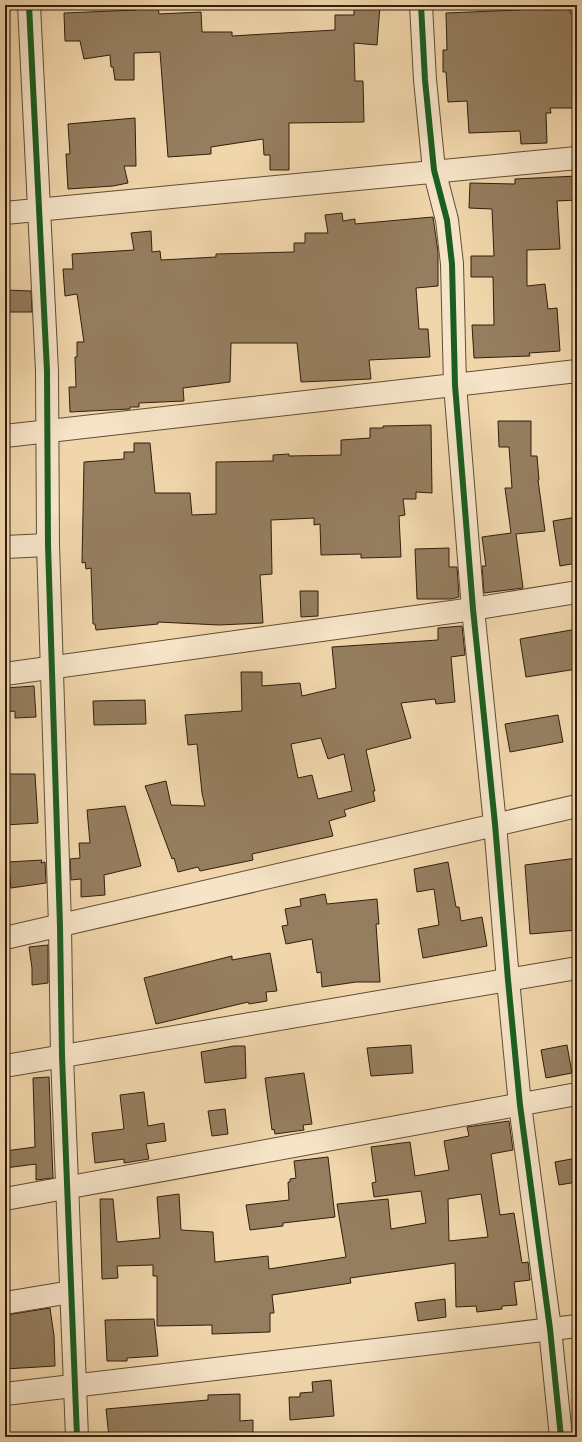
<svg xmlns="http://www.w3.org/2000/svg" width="582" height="1442" font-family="'EB Garamond',serif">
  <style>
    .building { fill: #957e5f; stroke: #311f0d; fill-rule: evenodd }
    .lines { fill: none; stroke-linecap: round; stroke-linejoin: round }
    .minor-casing { stroke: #614d34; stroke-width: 24 }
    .minor { stroke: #f6e4c8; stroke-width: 22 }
    .cycleway-casing { stroke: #f6e4c8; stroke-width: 8 }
    .cycleway { stroke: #1b5e20; stroke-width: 6 }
  </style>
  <rect width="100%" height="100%" fill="#f1d6ab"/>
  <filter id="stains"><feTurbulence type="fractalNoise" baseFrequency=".005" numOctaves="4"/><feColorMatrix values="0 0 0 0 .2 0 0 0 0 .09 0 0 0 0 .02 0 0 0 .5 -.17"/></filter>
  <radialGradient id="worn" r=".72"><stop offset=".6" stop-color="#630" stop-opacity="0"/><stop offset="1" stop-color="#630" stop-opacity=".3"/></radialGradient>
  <!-- building -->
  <g class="building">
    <path d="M136,5H158L159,14L201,12L202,32H232V36L335,30V15H354V5H380L377,45L354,43L355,81H363L364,122L289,123V170H270V155H264L263,139L211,147V154L168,157L160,52L134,53V80H115L113,67H111L110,55L84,59L80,41H65L64,13L136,10Z"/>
    <path d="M519,5H546V10L570,9V13H577V108H550L551,113H546L547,143L521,144L520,131L469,133L467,101L448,102L446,72H443V50H447L446,13L519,10Z"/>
    <path d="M135,118L136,166H124L128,183L113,186L68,189L66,154H70L68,124Z"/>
    <path d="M577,176V200L557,201L560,249L527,250V286L545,284L548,309L557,308L560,351L529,353L530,356L474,358L472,325H494L493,277H471V256H494L492,209L469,208L470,183L515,184V179Z"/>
    <path d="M342,213L343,221L355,219V224L433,217L438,252V286L416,288L419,329H428L430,357L369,360L371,379L301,382L297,343H231L230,382L183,388L184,401L139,403V407H130V409L70,412L69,387H76L75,357H77V342H84L77,294L65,296L63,269H73L72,254L134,250L131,233L151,231L152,252L160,251L161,260L216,257V254L294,252V243H305V233H328L325,215Z"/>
    <path d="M5,290L31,291L32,312H9V309H5Z"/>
    <path d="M498,421H531V456H537L539,480H538L545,531L516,534L523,588L484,593L482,566H486L482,537L511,533L505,488H512L509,447H499Z"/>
    <path d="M431,425L432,493L416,492V499H403L405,515L399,516L401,557L361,558V554L321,555L320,524L314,525V518L271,520L272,574L260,575L263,623L219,625L158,622V624L96,630L95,624H93L91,568L86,569L85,562L82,563L84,462L124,459V452H134V443H150L155,493H190L192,515L216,514V462L273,461V455L289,454V456L341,455V440L370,438V428H383V426Z"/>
    <path d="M577,517V563L560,566L553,521Z"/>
    <path d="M449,548V567H457L459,597L451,599H417L415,549Z"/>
    <path d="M300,591H318V616L301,617Z"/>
    <path d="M462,626L465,655L451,657L455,702L436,704L435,699L401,703L411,738L366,750L375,791H373L375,801L344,810L346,816L329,821L333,836L252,854L253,860L200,871L198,867L178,872L174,858L172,859L145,786L166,781L171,805L205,806L202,793L197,744L188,745L185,715L242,711L241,672H262V686L300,683L302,696L336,688L332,647L438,640V628ZM321,738L328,759L344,754L352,791L318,799L312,775L298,778L291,744Z"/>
    <path d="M577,629V669L526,677L520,639Z"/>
    <path d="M34,686L36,717L15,718V711L5,712V688Z"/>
    <path d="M145,700L146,724L94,725L93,701Z"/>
    <path d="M558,715L563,742L510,752L505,724Z"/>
    <path d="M5,774H35L38,823L5,825Z"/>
    <path d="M125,806L141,866L104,875L105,895L81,897V879L71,880L70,859L80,858L79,843H90L87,810Z"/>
    <path d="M577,858V930L530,934L525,865Z"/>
    <path d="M42,860L41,863L45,862L46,883L11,888L8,862Z"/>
    <path d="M448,862L456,907H459L461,921L482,917L487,946L423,958L418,929L439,925L434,889L417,892L414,869Z"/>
    <path d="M325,894L327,904L377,899L379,924H376L380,982H356L322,987L321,972L317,973L312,939L286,944L282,926L288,925L285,909L301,906L300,899Z"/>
    <path d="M48,945V983L32,985V968L29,947Z"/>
    <path d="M270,953L277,991L266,992L267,1001L249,1004L248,1002L156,1024L144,978L232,956V960Z"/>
    <path d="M411,1045L413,1073L371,1076L367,1048Z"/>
    <path d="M567,1045L572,1073L546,1078L541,1050Z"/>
    <path d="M234,1046H245L246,1078L205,1083L201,1052Z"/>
    <path d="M304,1073L312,1124L303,1125L304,1130L275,1134L274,1129L272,1130L265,1078Z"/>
    <path d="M49,1077L53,1178L36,1180V1164L5,1168V1151L35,1147L33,1078Z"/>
    <path d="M144,1092L148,1126L164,1123L166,1141L146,1144L149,1159L124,1163V1159L95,1163L92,1133L124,1129L120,1095Z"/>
    <path d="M225,1109L228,1134L212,1136L208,1111Z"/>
    <path d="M509,1121L513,1150L491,1154L500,1215L514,1213L522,1263L528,1262L530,1280L514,1282L517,1305L502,1306V1309L477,1312L476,1306L456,1307L455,1263L350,1278L351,1283L272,1295L274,1313H270V1332L212,1334V1325L157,1326V1276H153V1265L117,1266L118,1278L102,1279L100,1199H113L117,1242L160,1238L157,1197L179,1194L181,1230L213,1232L215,1262L268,1256L269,1269L346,1257L337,1204L388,1199L391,1229L426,1223L421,1191L374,1197L372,1183L376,1182L371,1147L410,1142L415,1176L449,1170L444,1141L469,1136L467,1127ZM481,1194L488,1237L449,1241L448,1199Z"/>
    <path d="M328,1157L335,1217L283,1223V1226L250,1230L246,1205L289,1200L288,1182H290V1179L296,1178L294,1161Z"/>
    <path d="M577,1158V1182L559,1185L555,1162Z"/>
    <path d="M445,1299L446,1317L418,1321L415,1303Z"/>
    <path d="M50,1308L54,1336L55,1366L5,1369V1338L8,1337L6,1315Z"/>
    <path d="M154,1319L158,1356L127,1358V1361H107L105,1320Z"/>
    <path d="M331,1380L334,1416L290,1420L289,1397H300V1393L313,1392L312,1382Z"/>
    <path d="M240,1394V1421L253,1420V1437H109L106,1409L208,1400V1395Z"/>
  </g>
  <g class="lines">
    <!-- minor casing -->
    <g class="minor-casing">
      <g id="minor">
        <path d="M29,5L47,371L48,545L60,926L62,1056L77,1437"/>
        <path d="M421,5L425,80L434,170L447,220L452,264L455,385L473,609L495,824L508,980L520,1105L550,1329L561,1437"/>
        <path d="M5,213L577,158"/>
        <path d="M5,436L577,371"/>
        <path d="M5,547L48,545"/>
        <path d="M5,674L473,609L577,592"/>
        <path d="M5,938L577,806"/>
        <path d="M5,1066L577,968"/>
        <path d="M5,1199L577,1094"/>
        <path d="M5,1303L71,1292"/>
        <path d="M5,1394L577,1326"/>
      </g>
    </g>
    <!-- minor -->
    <use href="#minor" class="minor"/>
    <!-- cycleway casing -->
    <g class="cycleway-casing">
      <g id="cycleway">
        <path d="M29,5L47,371L48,545L60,926L62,1056L77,1437"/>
        <path d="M421,5L425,80L434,170L447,220L452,264L455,385L473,609L495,824L508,980L520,1105L550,1329L561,1437"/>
      </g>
    </g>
    <!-- cycleway -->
    <use href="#cycleway" class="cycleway"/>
  </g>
  <!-- margin -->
  <rect width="582" height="1442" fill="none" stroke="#f1d6ab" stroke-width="20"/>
  <rect x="6" y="6" width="570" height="1430" fill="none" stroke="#311f0d" stroke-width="2"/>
  <rect x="10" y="10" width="562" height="1422" fill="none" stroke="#311f0d"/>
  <rect width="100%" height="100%" filter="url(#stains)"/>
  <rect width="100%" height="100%" fill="url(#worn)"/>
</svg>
